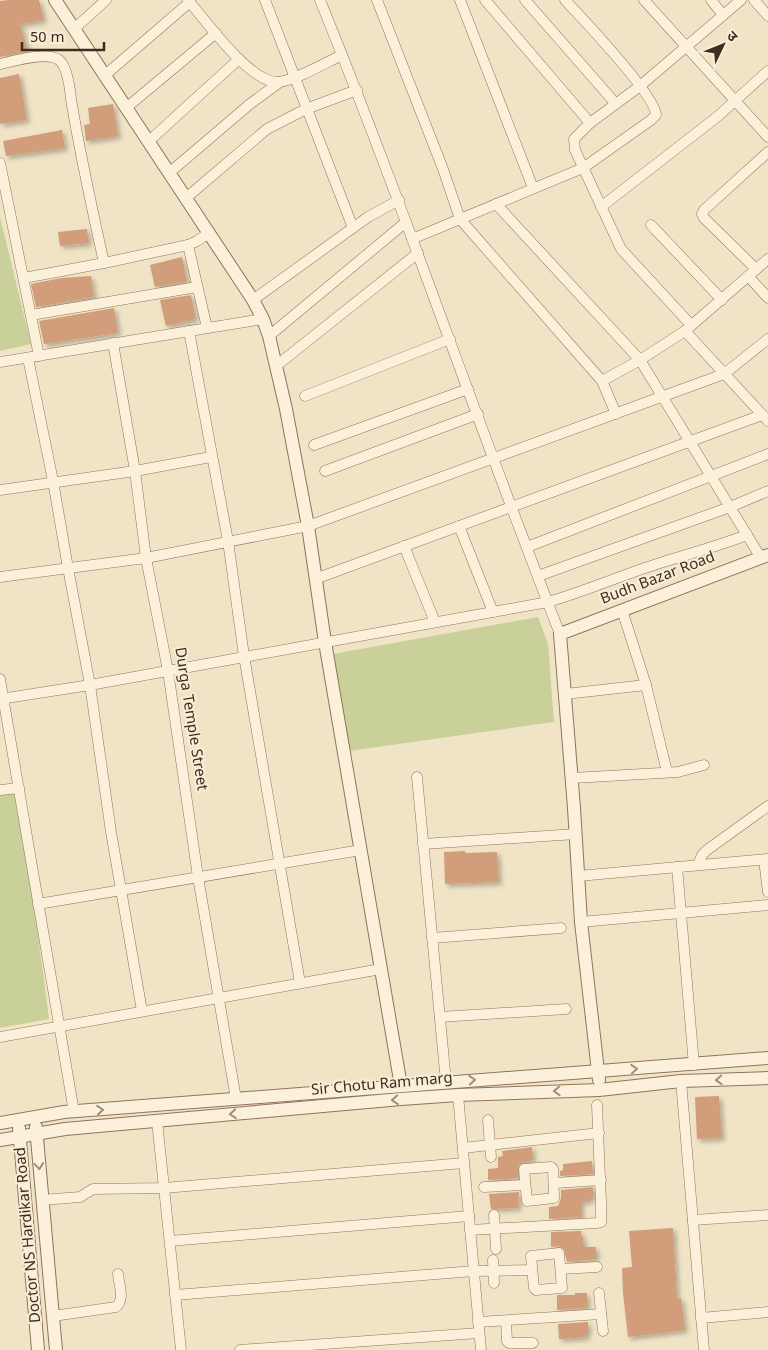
<svg xmlns="http://www.w3.org/2000/svg" width="768" height="1350" font-family="Georgia,'Noto Sans Devanagari',serif">
  <style>
    .green { fill: #cad099 }
    .building { fill: #d19d7a; filter: url(#shadow) }
    .lines { fill: none; stroke-linecap: round; stroke-linejoin: round }
    .minor-casing { stroke: #8e755a; stroke-width: 11 }
    .tertiary-casing { stroke: #8e755a; stroke-width: 14 }
    .minor { stroke: #fbf1da; stroke-width: 10 }
    .tertiary { stroke: #fbf1da; stroke-width: 12 }
    .oneway { stroke: #9c8f7c }
    .labels { text-anchor: middle; dominant-baseline: central; stroke-width: 4; stroke-linejoin: round; paint-order: stroke }
    .street-label { font-size: 15px; fill: #3d2d1f; stroke: #f8eed6 }
  </style>
  <defs>
    <filter id="shadow"><feDropShadow dx="3" dy="3" stdDeviation="2.5" flood-color="#0004"/></filter>
  </defs>
  <rect width="100%" height="100%" fill="#f1e4c6"/>
  <!-- green -->
  <g class="green">
    <path d="M0,217L31,344L0,351Z"/>
    <path d="M538,617L548,644L554,722L349,751L333,654Z"/>
    <path d="M19,788L49,1019L0,1028V790Z"/>
  </g>
  <!-- building -->
  <g class="building">
    <path d="M9,0H39L44,20L20,24L28,51L0,57V1Z"/>
    <path d="M19,74L27,120L0,124V78Z"/>
    <path d="M113,104L118,136L86,141L84,125L90,124L88,108Z"/>
    <path d="M62,130L65,148L6,156L3,141Z"/>
    <path d="M87,229L89,243L60,246L58,232Z"/>
    <path d="M182,257L187,282L155,287L150,265Z"/>
    <path d="M91,276L94,297L36,307L31,284L61,278Z"/>
    <path d="M191,295L196,319L166,326L160,300Z"/>
    <path d="M114,308L118,333L44,344L39,321Z"/>
    <path d="M465,851V853L497,852L499,882L445,884L444,852Z"/>
    <path d="M719,1096L722,1138L697,1139L695,1097Z"/>
    <path d="M532,1147L533,1160L521,1163L518,1166V1178L488,1180V1169L498,1168V1157L503,1156L502,1151Z"/>
    <path d="M592,1161L593,1174L560,1176V1171L563,1170V1164Z"/>
    <path d="M593,1187L594,1196L590,1197V1201H581V1217L549,1219V1207L558,1206L561,1198V1190Z"/>
    <path d="M519,1192L518,1208L491,1209L489,1194Z"/>
    <path d="M673,1228L677,1299L681,1298L685,1330L628,1337L623,1293L622,1268L632,1267L629,1231Z"/>
    <path d="M581,1231V1237H583L584,1247H596V1259L567,1262L564,1249L559,1246L551,1247V1232Z"/>
    <path d="M575,1293H587V1308L557,1310V1295H575Z"/>
    <path d="M588,1322V1333H586V1337L559,1339L558,1324Z"/>
  </g>
  <g class="lines">
    <!-- minor casing -->
    <g class="minor-casing">
      <g id="minor">
        <path d="M188,0C206,21 250,83 278,82C294,81 327,62 342,55"/>
        <path d="M265,0L353,228"/>
        <path d="M320,0C405,209 477,423 560,634"/>
        <path d="M377,0L443,169L460,219L602,381L616,414"/>
        <path d="M460,0L533,188"/>
        <path d="M485,0L590,123"/>
        <path d="M525,0L616,104"/>
        <path d="M644,0L768,137"/>
        <path d="M711,0L723,15"/>
        <path d="M754,0L768,16"/>
        <path d="M74,29L106,0"/>
        <path d="M0,64C14,61 47,51 59,60C67,66 70,89 71,99C80,154 92,209 104,263L24,278"/>
        <path d="M104,76L190,2"/>
        <path d="M126,108L216,33"/>
        <path d="M148,142L239,59"/>
        <path d="M0,163L39,356"/>
        <path d="M169,173L250,104L280,82"/>
        <path d="M186,198L267,129L306,109L357,90"/>
        <path d="M496,204L640,360L761,558"/>
        <path d="M601,207L717,117L768,71"/>
        <path d="M651,225L722,300"/>
        <path d="M412,239L583,168L651,120L656,115C656,96 581,17 565,0"/>
        <path d="M188,245L207,328"/>
        <path d="M104,263L188,245L197,241L209,233"/>
        <path d="M756,269L704,218L702,214L704,210L768,152"/>
        <path d="M748,276L768,298"/>
        <path d="M253,300L368,217L399,200"/>
        <path d="M31,315L197,287"/>
        <path d="M691,325L621,249L575,150L574,139L590,123L640,86L741,0"/>
        <path d="M189,331L228,541L244,656L300,983"/>
        <path d="M685,331L768,421"/>
        <path d="M269,336L406,222"/>
        <path d="M113,343L135,471L146,558L168,671L198,877L236,1099"/>
        <path d="M28,358L53,481L68,568L90,685L111,832L142,1011"/>
        <path d="M0,362L263,319"/>
        <path d="M276,366L418,253"/>
        <path d="M602,381L640,360L685,331L768,259"/>
        <path d="M305,396L450,339"/>
        <path d="M314,445L468,389"/>
        <path d="M325,471L478,414"/>
        <path d="M0,490L135,471L211,457"/>
        <path d="M459,526L493,612"/>
        <path d="M404,546L435,622"/>
        <path d="M527,547L768,454"/>
        <path d="M538,576L730,507L768,491"/>
        <path d="M0,577L146,558L308,526L724,374L768,339"/>
        <path d="M315,579L762,415"/>
        <path d="M622,610L646,685L667,772"/>
        <path d="M0,679L74,1112"/>
        <path d="M565,694L646,685"/>
        <path d="M0,699L90,685L548,602C586,591 622,575 660,563C689,554 718,546 747,535"/>
        <path d="M417,777L446,1082"/>
        <path d="M572,778L678,772L704,765"/>
        <path d="M0,790L19,788"/>
        <path d="M423,844L576,834"/>
        <path d="M764,860L768,892"/>
        <path d="M698,865L702,855L707,850L768,806"/>
        <path d="M677,867L694,1065"/>
        <path d="M578,876L768,859"/>
        <path d="M38,904L361,850"/>
        <path d="M581,922L768,905"/>
        <path d="M432,938L561,928"/>
        <path d="M440,1017L566,1009"/>
        <path d="M0,1037L381,969"/>
        <path d="M681,1081L704,1350"/>
        <path d="M458,1095L481,1350"/>
        <path d="M488,1120L491,1157"/>
        <path d="M157,1121L181,1350"/>
        <path d="M463,1148L599,1133"/>
        <path d="M551,1167L553,1169L554,1198L527,1201L524,1169Z"/>
        <path d="M555,1183L601,1180"/>
        <path d="M484,1187L525,1185"/>
        <path d="M42,1200L80,1197L93,1189L164,1188L464,1163"/>
        <path d="M494,1215L496,1249"/>
        <path d="M693,1220L768,1215"/>
        <path d="M470,1230L597,1223L601,1222V1203L597,1105"/>
        <path d="M170,1241L469,1216"/>
        <path d="M559,1253L562,1288L536,1290L534,1288L531,1256Z"/>
        <path d="M493,1260L494,1283"/>
        <path d="M561,1269L597,1267"/>
        <path d="M599,1293L603,1331"/>
        <path d="M175,1295L474,1271L532,1270"/>
        <path d="M53,1316L116,1307C125,1300 119,1284 118,1274"/>
        <path d="M701,1318L768,1312"/>
        <path d="M506,1321L507,1341L509,1343H533"/>
        <path d="M478,1322L601,1314"/>
        <path d="M240,1350L479,1333"/>
      </g>
    </g>
    <!-- tertiary casing -->
    <g class="tertiary-casing">
      <g id="tertiary">
        <path d="M55,0L253,300L263,319L269,336L286,409L308,526L325,642L401,1086"/>
        <path d="M599,1080L581,922L574,808L560,634L768,555"/>
        <path d="M0,1123L64,1112L768,1058"/>
        <path d="M36,1127L56,1350"/>
        <path d="M19,1128L38,1350"/>
        <path d="M0,1140L65,1129L401,1099L458,1095L599,1090L681,1081L768,1078"/>
      </g>
    </g>
    <!-- minor -->
    <use href="#minor" class="minor"/>
    <!-- tertiary -->
    <use href="#tertiary" class="tertiary"/>
  </g>
  <!-- one-way arrows -->
  <defs><path id="oneway-chevron" d="M-2-3.5L2.5 0L-2 3.5" fill="none" stroke-width="1.6" stroke-linecap="round" stroke-linejoin="round" transform="scale(1.25)"/></defs>
  <g class="oneway">
    <use href="#oneway-chevron" transform="translate(634 1069) rotate(-4)"/>
    <use href="#oneway-chevron" transform="translate(472 1080) rotate(-4)"/>
    <use href="#oneway-chevron" transform="translate(719 1080) rotate(178)"/>
    <use href="#oneway-chevron" transform="translate(557 1091) rotate(178)"/>
    <use href="#oneway-chevron" transform="translate(395 1100) rotate(175)"/>
    <use href="#oneway-chevron" transform="translate(100 1110) rotate(-5)"/>
    <use href="#oneway-chevron" transform="translate(233 1114) rotate(175)"/>
    <use href="#oneway-chevron" transform="translate(39 1166) rotate(85)"/>
  </g>
  <g class="labels">
    <!-- street labels -->
    <g class="street-label">
      <text transform="translate(658 579) rotate(-21)">Budh Bazar Road</text>
      <text transform="translate(190 719) rotate(81)">Durga Temple Street</text>
      <text transform="translate(382 1085) rotate(-5)">Sir Chotu Ram marg</text>
      <text transform="translate(29 1235) rotate(-95)">Doctor NS Hardikar Road</text>
    </g>
  </g>
  <!-- north arrow -->
  <g transform="translate(723 45) rotate(47)" stroke="#f8eed6" stroke-width="4" paint-order="stroke">
  <path d="M0-4L9 19L0 12L-9 19Z" fill="#3d2d1f"/>
  <text y="-8" font-size="14" font-weight="bold" text-anchor="middle" fill="#3d2d1f">उ</text>
  </g>
  <!-- scale -->
  <path d="M22 42v8h82v-8" fill="none" stroke="#3d2d1f" stroke-width="2.5"/>
  <text x="30" y="42" font-size="15" fill="#3d2d1f" stroke="#f8eed6" stroke-width="4" paint-order="stroke">50 m</text>
</svg>
